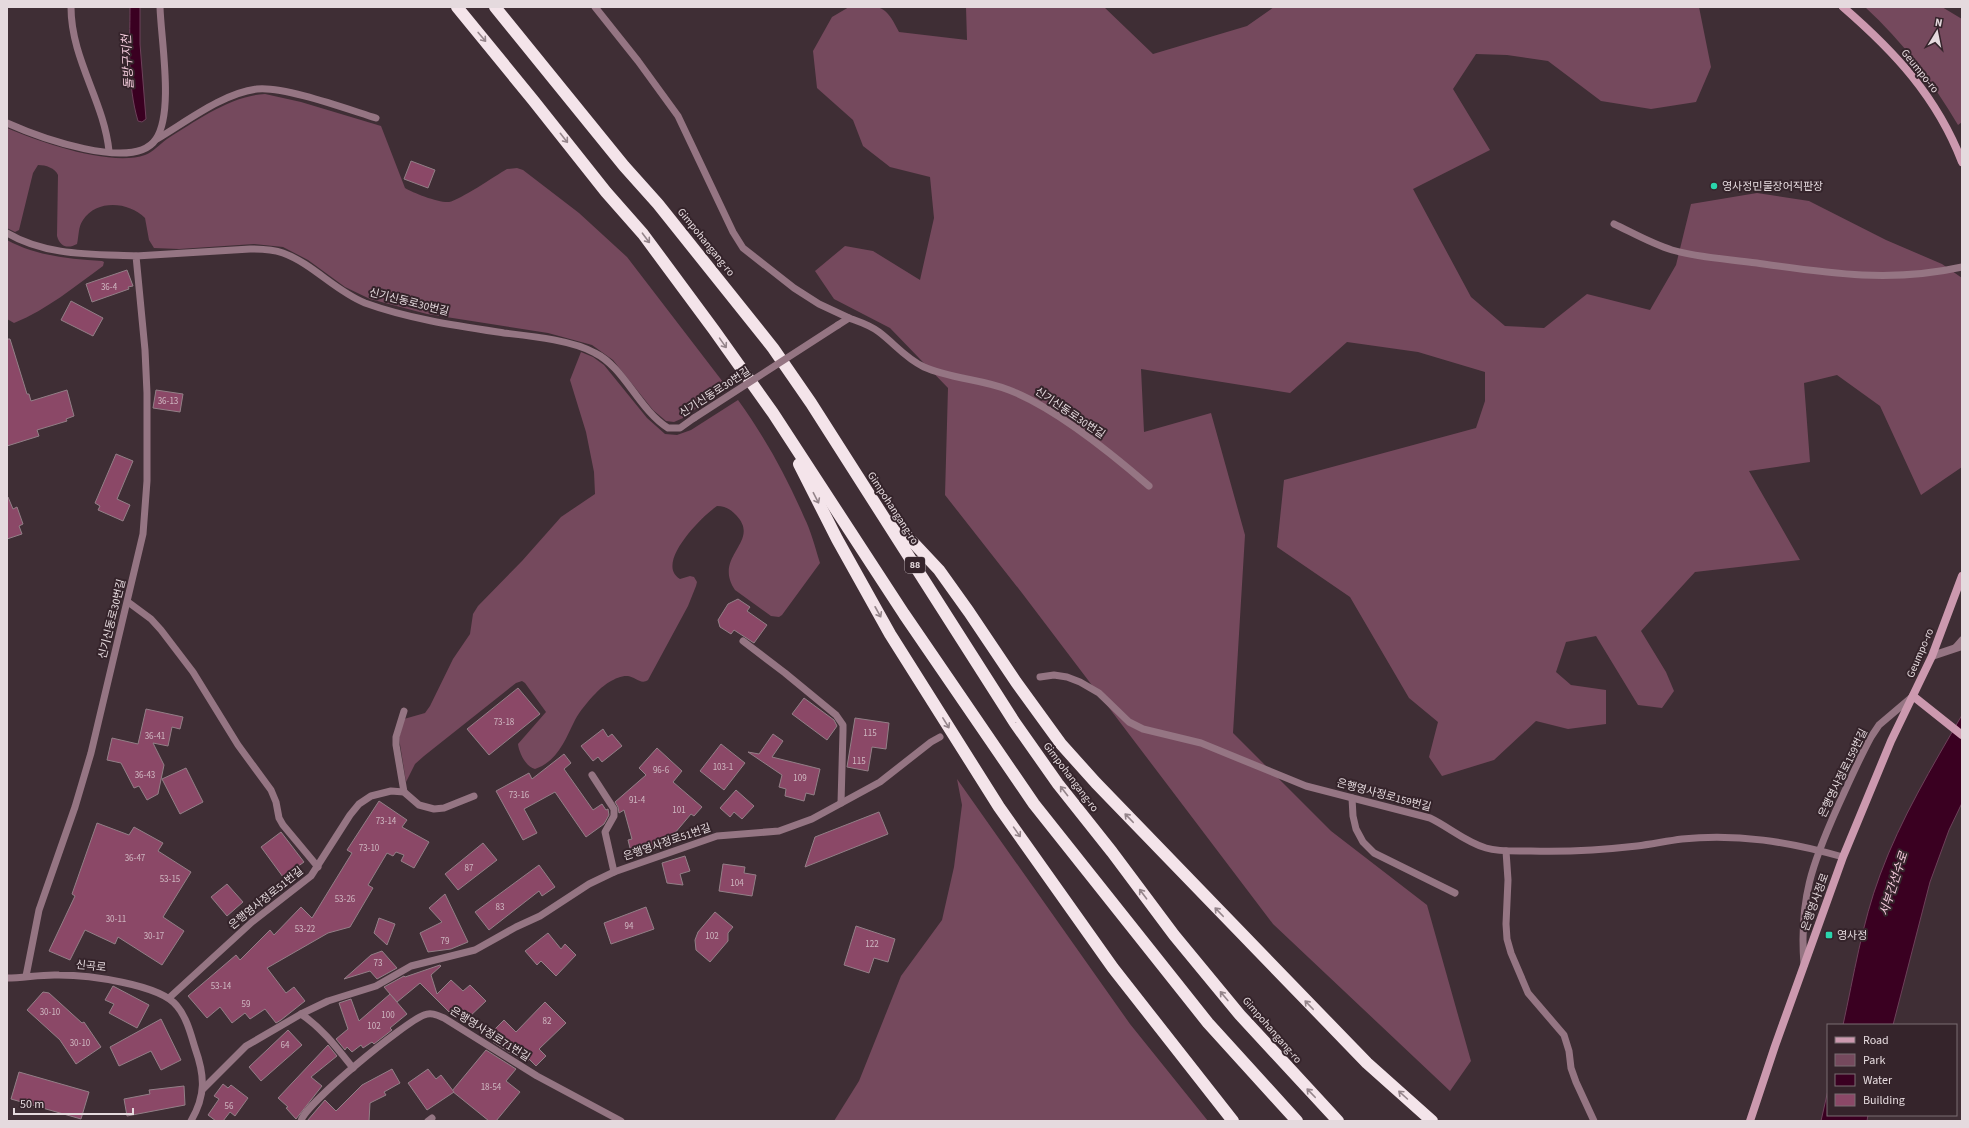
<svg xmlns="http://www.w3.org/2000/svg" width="1969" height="1128" font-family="'Source Sans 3','Noto Sans KR',sans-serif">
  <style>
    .green { fill: #75495d }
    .water { fill: #3a0021; stroke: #6d415a }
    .building { fill: #8b4867; stroke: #937f87 }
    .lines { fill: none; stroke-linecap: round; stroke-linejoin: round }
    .lane { stroke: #957583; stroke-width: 7 }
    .street { stroke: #957583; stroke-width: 8 }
    .secondary { stroke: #cc99af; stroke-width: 8 }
    .highway { stroke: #f4e4ea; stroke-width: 12 }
    .lane-bridge { stroke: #957583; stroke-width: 7 }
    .oneway { stroke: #94848a }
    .poi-dot { fill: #2ad5ac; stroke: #35242b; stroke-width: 1.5 }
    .labels { text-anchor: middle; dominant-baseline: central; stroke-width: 4; stroke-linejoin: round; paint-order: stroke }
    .number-label { font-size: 9px; fill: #ceb6c0 }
    .shield { fill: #35242b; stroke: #b0a3a8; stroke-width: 1 }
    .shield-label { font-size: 10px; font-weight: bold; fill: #e5dade }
    .street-label { font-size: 11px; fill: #e5dade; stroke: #35242b }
    .poi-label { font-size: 11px; fill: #e5dade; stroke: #35242b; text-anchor: start }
    .water-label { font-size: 12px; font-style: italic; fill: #f5ccdd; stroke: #35242b }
  </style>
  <rect width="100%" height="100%" fill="#3f2e35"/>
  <!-- green -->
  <g class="green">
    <path d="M849,7C881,7 884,2 899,32L967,40L966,7H1104L1153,54L1247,26L1274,7H1699L1711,67L1696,102L1651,109L1601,101L1548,61L1507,55L1476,54L1453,89L1490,150L1413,189L1471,297L1505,326L1544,328L1587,294L1650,310L1676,265L1691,204L1757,193L1809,201L1886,240L1942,264L1962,278V467L1921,495L1880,406L1837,375L1804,383L1810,462L1749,471L1800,560L1695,572L1641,631L1666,672L1674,691L1662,708L1638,705L1596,636L1566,642L1556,672L1571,685L1606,690V724L1568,729L1536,721L1494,760L1442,776L1429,757L1438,722L1409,698L1350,597L1277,547L1284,480L1476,428L1485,401V372L1418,352L1347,342L1290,393L1141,369L1144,432L1211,413L1245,535L1233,733L1331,831L1427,905L1471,1061L1450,1091L1273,924L1022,593L945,495L948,388L890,328L834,299L815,271L845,246L873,251L920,280L934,218L930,177L890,167L863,146L853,120L817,88L813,51L832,17Z"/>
    <path d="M1865,7H1942L1962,19V122L1958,125C1932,81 1903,42 1865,7Z"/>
    <path d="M265,94L301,102L381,126L405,188C413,193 439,203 449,202C460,200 495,176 507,169L517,168L523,170L579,213L627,257L726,386L683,418L674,422L666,421L653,410L613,360L592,345L548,333L427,314L370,299L345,287L308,260L283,247L254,244L179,249L154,248L149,240L145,218C129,202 97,199 83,220C78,227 79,236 77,244C68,249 60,247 57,236L58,175C55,168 46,165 38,165L33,173L19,230L15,232L7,228V128C39,142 111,167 145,155C153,152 160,144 167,139C196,121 230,96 265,94Z"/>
    <path d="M7,240C36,256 70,259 102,261L104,262L103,266C74,287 48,309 14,323L7,319Z"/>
    <path d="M581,352L593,357L604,365L647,418L665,434L677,435L691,430L738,400C764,436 786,475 804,517C811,531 815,547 820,563L782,615L779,617L771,616L735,590C712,556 762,542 736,515C730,509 725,506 717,506C702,516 654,564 680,579L690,576L694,577L697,582L696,586L688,606L648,680C641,685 635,677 628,676C617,675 602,686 596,693C588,701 580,711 575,720C565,740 558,761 535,769C526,767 519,753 518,744L546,712L525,683L522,681L516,683L424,756L415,764L406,782L399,738L404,719L425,713L430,706L453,659L470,634L473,614L478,606L522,561L561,517L595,494L594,472L586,432L570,380Z"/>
    <path d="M957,779L1130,1024L1208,1121H834L859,1081L901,976L942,920L954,867L962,805Z"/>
  </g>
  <!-- water -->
  <g class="water">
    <path d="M130,7H140V44L146,119L142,122L138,121C127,84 130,45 130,7Z"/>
    <path d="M1962,715V803L1949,830L1930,882L1893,1025H1843C1854,975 1862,923 1880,875C1901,818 1932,767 1962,715Z"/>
    <path d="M1828,1090V1115H1868L1867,1121H1821Z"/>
  </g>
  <!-- building -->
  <g class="building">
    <path d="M411,161L435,170L428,188L404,179Z"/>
    <path d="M127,270L133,286L128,287L129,289L92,302L86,284Z"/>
    <path d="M71,301L103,318L93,336L61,320Z"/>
    <path d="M7,339H10L27,394H29L31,401L67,390L74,416L66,419L67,421L37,430L39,436L7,446Z"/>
    <path d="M156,390L183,394L180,412L153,408Z"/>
    <path d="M116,454L133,461L117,499L130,505L123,521L98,510L100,506L95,503Z"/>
    <path d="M7,497H8L13,509L17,507L23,524L19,526L22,534L7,539Z"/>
    <path d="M738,599L750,607L747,611L767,625L754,643L734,630L731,634L720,627L718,620L728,604Z"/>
    <path d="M518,688L540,714L489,755L467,729Z"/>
    <path d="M804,698L834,720L837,726L827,740L792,714Z"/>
    <path d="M146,709L183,717L180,729L172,727L168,746L153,743L164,765L158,794L147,800L139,786L134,788L121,763L107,760L112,738L138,744Z"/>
    <path d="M855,718L889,723L886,749L872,747L868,771L847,767Z"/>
    <path d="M603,729L608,737L612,734L622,746L602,762L598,757L593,761L581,746Z"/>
    <path d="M773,734L783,741L772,757L820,769L814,795L806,793L804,801L785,796L786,789L779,787L782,775L748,752L759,754Z"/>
    <path d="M721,744L745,763L724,790L700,771Z"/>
    <path d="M657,748L682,771L673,782L702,807L694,816L691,814L663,847L648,851L647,848L631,852L628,840L632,839L624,810L619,813L618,807L615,802L646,775L639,768Z"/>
    <path d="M564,754L571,763L564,769L593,810L602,804L606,810L608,809L609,815L604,824L586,837L555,792L524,809L537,833L523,840L496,791L529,773L532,779Z"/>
    <path d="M186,768L203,802L180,814L162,779Z"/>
    <path d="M736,790L754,806L742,819L734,812L730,817L720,808Z"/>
    <path d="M379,801L407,820L402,827L429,842L414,868L401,861L404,855L396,852L393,856L387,853L368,885L373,888L350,927L328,933L267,968L286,993L294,987L305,1001L281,1020L276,1023L265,1009L250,1019L245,1013L232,1023L220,1007L207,1018L188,996L236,955L240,960L270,930L274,935L301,907L312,918L352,853L347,850Z"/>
    <path d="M879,812L888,834L805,867L815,837Z"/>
    <path d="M97,823L129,835L134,827L163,843L158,851L191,872L163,917L184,931L162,965L118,937L115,944L85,930L70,960L49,951L75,896L72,894Z"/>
    <path d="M281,832L304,862L283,877L261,847Z"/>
    <path d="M483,843L497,860L458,890L445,874Z"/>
    <path d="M685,856L690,871L680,874L683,885L667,883L662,863Z"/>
    <path d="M723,864L745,867L744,873L756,875L752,896L719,891Z"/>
    <path d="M539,865L555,887L542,896L539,891L489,930L475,912Z"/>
    <path d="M227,884L243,902L227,916L211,897Z"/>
    <path d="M445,894L468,942L451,949L428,952L420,933L442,922L429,908Z"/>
    <path d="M646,907L654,929L611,944L604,923Z"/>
    <path d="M715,912L733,927L728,933V941L710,962L696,950L695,940L698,932Z"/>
    <path d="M379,918L395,924L387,945L374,933Z"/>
    <path d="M856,926L895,939L888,962L874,958L869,973L844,965Z"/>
    <path d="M548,933L561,949L565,944L576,955L556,976L541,961L537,965L525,951Z"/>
    <path d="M382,951L397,968L377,979L370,971L344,979L371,955Z"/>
    <path d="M440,965L441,966L431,975L437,994L451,980L463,991L470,985L486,1001L467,1019L454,1007L449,1012L420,983L397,1002L384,987L404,976L405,977Z"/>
    <path d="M113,986L149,1005L137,1028L109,1013L114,1004L105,1000Z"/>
    <path d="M43,992L49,993L82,1023L84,1022L101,1047L76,1064L60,1040L27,1010Z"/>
    <path d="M390,994L407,1014L390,1028L392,1030L374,1044L372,1042L363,1048L361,1045L352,1052L347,1047L345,1050L336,1039L348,1029L339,1003L351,999L359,1021Z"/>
    <path d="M545,1002L566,1023L539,1049L546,1056L536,1066L529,1059L527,1062L524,1059L523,1061L493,1042L497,1037L492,1032L504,1020L516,1032Z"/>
    <path d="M161,1019L181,1060L161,1070L151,1051L119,1066L110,1047Z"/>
    <path d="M288,1030L302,1045L261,1081L249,1067Z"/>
    <path d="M328,1045L337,1056L311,1077L322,1086L296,1119L286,1108L288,1107L278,1098Z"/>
    <path d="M486,1050L516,1069L506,1081L520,1092L496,1121H489L452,1091Z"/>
    <path d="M392,1069L400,1083L384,1092L386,1095L370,1103L369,1121H307L325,1100L336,1111L362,1085Z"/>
    <path d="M428,1069L436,1079L441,1075L454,1092L427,1110L408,1083Z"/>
    <path d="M19,1072L89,1092L81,1119L11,1099Z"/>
    <path d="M223,1084L228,1088L231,1085L248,1098L235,1116L230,1112L223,1121H216L208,1115L219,1099L214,1096Z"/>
    <path d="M184,1086L185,1105L127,1116L124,1099L150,1094L149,1090Z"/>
  </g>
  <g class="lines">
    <!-- lane -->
    <g class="lane">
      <path d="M71,7C71,59 104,101 109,151"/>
      <path d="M595,7L638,61L678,116L733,232L743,248L794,288L819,304L849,318"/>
      <path d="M7,123C36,136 134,173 156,139C174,112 161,40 160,7"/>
      <path d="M157,139C186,122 223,93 257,89C284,86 347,109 376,118"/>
      <path d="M1614,224C1633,233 1652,244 1672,250C1700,258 1729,259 1757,263C1827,273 1891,283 1962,267"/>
      <path d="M7,233C46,256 92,254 136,256L145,350L147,393V481L143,534L91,753L75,807L39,910L26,976"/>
      <path d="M136,256L250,249C261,249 272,249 283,253C313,264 335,291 365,303C409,319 458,326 504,333C530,336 572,340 595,353C624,367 639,410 668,428H680L694,418"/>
      <path d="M838,325L849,318C860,322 870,325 879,332C895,344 905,358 924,367C951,379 982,379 1009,390C1056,408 1111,453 1149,486"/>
      <path d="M128,602L151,619L161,630L193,672L238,745L271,790L276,802L279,818L283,825L318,867"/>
      <path d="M743,641L785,673L836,715L843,725V731L841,803"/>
      <path d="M1955,648L1962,640"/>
      <path d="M1040,677L1054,675L1067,677L1080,682L1099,693L1129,722L1143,729L1201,743L1306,786L1430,818C1449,827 1465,842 1486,848C1500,852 1516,851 1531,851C1566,852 1602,850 1637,846C1652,844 1667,841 1682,839C1737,833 1790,842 1843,857"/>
      <path d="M404,711L396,737V745L404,792"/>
      <path d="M592,775L614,809V816L605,832L614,872"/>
      <path d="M1352,798L1353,816L1356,829L1363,842L1374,853L1455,893"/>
      <path d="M1506,851L1508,880L1506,924L1507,939L1511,953L1528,993L1564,1035L1569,1051L1571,1068L1576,1082L1594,1121"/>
      <path d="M1804,965C1799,899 1812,864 1838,806C1849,782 1859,759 1871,737L1879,725L1912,697"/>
      <path d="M7,978C24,978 42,974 59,975C87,975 160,984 177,1006C187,1018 191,1035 195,1048C205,1076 206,1095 191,1121"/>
      <path d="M169,998L252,922L311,876L350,815L359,804L371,796L391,791L404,792L419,805L434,809L444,808L474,796"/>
      <path d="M301,1014C322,1028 337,1048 353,1068"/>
      <path d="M203,1089L246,1046L301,1014L328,1001L376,986L411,966L475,950L516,927L540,916L589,884L614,872L717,836L779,831L812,819L880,782L931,742L940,737"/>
      <path d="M301,1121C305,1104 405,1022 424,1015C431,1012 437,1015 444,1018L537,1076L621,1121"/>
      <path d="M428,1121L432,1118"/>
    </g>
    <!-- street -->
    <path class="street" d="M1932,656L1962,646"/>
    <!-- secondary -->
    <g class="secondary">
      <path d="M1843,7C1895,52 1937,97 1962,162"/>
      <path d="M1913,696L1962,735"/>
      <path d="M1750,1121L1775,1046L1843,857L1891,741L1932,656L1962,576"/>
    </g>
    <!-- highway -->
    <g class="highway">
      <path d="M457,7L533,100L606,192L643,234L714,330L773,413L904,614L1034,804L1208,1023L1297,1121"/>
      <path d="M495,7L624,166L658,204L773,348L811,403L1015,723L1058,784L1112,852L1174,935L1240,1015L1338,1121"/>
      <path d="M799,464L837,539L890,634L999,807L1113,968L1233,1121"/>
      <path d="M893,521L939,570L969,612L1016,682L1061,744L1096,783L1367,1063L1432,1121"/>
    </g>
    <!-- lane-bridge -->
    <path class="lane-bridge" d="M694,418L838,325"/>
  </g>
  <!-- one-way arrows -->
  <defs><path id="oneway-shaft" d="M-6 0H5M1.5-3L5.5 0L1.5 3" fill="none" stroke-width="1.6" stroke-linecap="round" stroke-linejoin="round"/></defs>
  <g class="oneway">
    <use href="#oneway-shaft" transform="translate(482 37) rotate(50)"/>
    <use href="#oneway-shaft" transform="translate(564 138) rotate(52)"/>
    <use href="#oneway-shaft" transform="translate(646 238) rotate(53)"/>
    <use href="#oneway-shaft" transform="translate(723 343) rotate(55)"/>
    <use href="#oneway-shaft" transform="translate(816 498) rotate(63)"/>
    <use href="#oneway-shaft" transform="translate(878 612) rotate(61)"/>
    <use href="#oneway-shaft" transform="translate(946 723) rotate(58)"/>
    <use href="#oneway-shaft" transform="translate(1064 791) rotate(-128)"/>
    <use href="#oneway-shaft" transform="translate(1129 818) rotate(-134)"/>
    <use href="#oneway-shaft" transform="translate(1017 832) rotate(55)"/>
    <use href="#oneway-shaft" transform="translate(1143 894) rotate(-127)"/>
    <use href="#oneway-shaft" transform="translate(1219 912) rotate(-134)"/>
    <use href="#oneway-shaft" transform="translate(1224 996) rotate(-130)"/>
    <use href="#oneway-shaft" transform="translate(1309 1005) rotate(-134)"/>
    <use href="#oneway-shaft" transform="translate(1311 1093) rotate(-134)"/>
    <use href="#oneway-shaft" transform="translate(1403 1095) rotate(-138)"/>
  </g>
  <!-- markers -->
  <g class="poi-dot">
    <circle cx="1714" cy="186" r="4"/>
    <rect x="1825" y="931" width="8" height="8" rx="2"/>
  </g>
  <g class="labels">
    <!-- number labels -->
    <g class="number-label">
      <text x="109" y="287">36-4</text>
      <text x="168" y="401">36-13</text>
      <text x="504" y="722">73-18</text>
      <text x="870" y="733">115</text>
      <text x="155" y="736">36-41</text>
      <text x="859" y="761">115</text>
      <text x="723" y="767">103-1</text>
      <text x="661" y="770">96-6</text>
      <text x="145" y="775">36-43</text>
      <text x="800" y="778">109</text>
      <text x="519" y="795">73-16</text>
      <text x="637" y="800">91-4</text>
      <text x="679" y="810">101</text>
      <text x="386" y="821">73-14</text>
      <text x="369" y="848">73-10</text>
      <text x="135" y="858">36-47</text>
      <text x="469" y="868">87</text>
      <text x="170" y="879">53-15</text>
      <text x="737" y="883">104</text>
      <text x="345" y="899">53-26</text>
      <text x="500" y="907">83</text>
      <text x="116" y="919">30-11</text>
      <text x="629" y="926">94</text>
      <text x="305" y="929">53-22</text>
      <text x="154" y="936">30-17</text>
      <text x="712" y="936">102</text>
      <text x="445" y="941">79</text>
      <text x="872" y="944">122</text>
      <text x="378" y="963">73</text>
      <text x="221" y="986">53-14</text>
      <text x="246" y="1004">59</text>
      <text x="50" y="1012">30-10</text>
      <text x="388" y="1015">100</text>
      <text x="547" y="1021">82</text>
      <text x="374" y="1026">102</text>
      <text x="80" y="1043">30-10</text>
      <text x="285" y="1045">64</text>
      <text x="491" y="1087">18-54</text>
      <text x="229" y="1106">56</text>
    </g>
    <!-- shield labels -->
    <rect class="shield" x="905" y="557" width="20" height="16" rx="3"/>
    <g class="shield-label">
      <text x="915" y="565">88</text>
    </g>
    <!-- street labels -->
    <g class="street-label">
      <text transform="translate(1920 71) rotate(51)">Geumpo-ro</text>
      <text transform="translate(706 242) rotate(51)">Gimpohangang-ro</text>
      <text transform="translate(409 302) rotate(14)">신기신동로30번길</text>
      <text transform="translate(715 392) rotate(-33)">신기신동로30번길</text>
      <text transform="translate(1070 413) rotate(34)">신기신동로30번길</text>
      <text transform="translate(893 508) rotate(57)">Gimpohangang-ro</text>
      <text transform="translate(112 619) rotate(-76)">신기신동로30번길</text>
      <text transform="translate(1920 653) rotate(-67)">Geumpo-ro</text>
      <text transform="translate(1843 773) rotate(-64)">은행영사정로159번길</text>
      <text transform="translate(1071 777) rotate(53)">Gimpohangang-ro</text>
      <text transform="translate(1384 795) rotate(15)">은행영사정로159번길</text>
      <text transform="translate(667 842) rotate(-19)">은행영사정로51번길</text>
      <text transform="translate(266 898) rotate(-39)">은행영사정로51번길</text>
      <text transform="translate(1815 902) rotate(-70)">은행영사정로</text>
      <text transform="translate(91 966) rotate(6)">신곡로</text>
      <text transform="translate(1272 1030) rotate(49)">Gimpohangang-ro</text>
      <text transform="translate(490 1034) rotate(32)">은행영사정로71번길</text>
    </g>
    <!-- poi labels -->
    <g class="poi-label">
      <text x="1722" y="186">영사정민물장어직판장</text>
      <text x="1837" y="935">영사정</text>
    </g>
    <!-- water labels -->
    <g class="water-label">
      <text transform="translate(128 62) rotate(-93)">돌방구지천</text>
      <text transform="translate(1894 884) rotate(-72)">서부간선수로</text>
    </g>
  </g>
  <!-- border -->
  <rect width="1969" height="1128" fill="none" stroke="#e5dade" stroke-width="16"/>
  <!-- legend -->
  <rect x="1827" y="1024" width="130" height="92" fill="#35242b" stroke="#7b6d73"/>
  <rect x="1835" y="1037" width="20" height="6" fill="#cc99af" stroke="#7b6d73"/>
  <text x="1863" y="1044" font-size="12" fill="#e5dade">Road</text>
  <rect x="1835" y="1054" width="20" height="12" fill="#75495d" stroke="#7b6d73"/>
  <text x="1863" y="1064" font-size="12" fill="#e5dade">Park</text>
  <rect x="1835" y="1074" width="20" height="12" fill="#3a0021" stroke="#7b6d73"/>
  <text x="1863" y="1084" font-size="12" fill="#e5dade">Water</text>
  <rect x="1835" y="1094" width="20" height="12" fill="#8b4867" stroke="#7b6d73"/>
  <text x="1863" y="1104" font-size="12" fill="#e5dade">Building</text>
  <!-- north arrow -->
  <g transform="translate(1937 32) rotate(10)" stroke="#35242b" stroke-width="3" paint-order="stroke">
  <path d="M0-3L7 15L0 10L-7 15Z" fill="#e5dade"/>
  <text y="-6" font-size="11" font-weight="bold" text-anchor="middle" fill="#e5dade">N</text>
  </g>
  <!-- scale -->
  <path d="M14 1108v6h119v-6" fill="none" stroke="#e5dade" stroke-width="2"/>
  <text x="20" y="1108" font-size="12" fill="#e5dade" stroke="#35242b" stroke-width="3" paint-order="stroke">50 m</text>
</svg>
